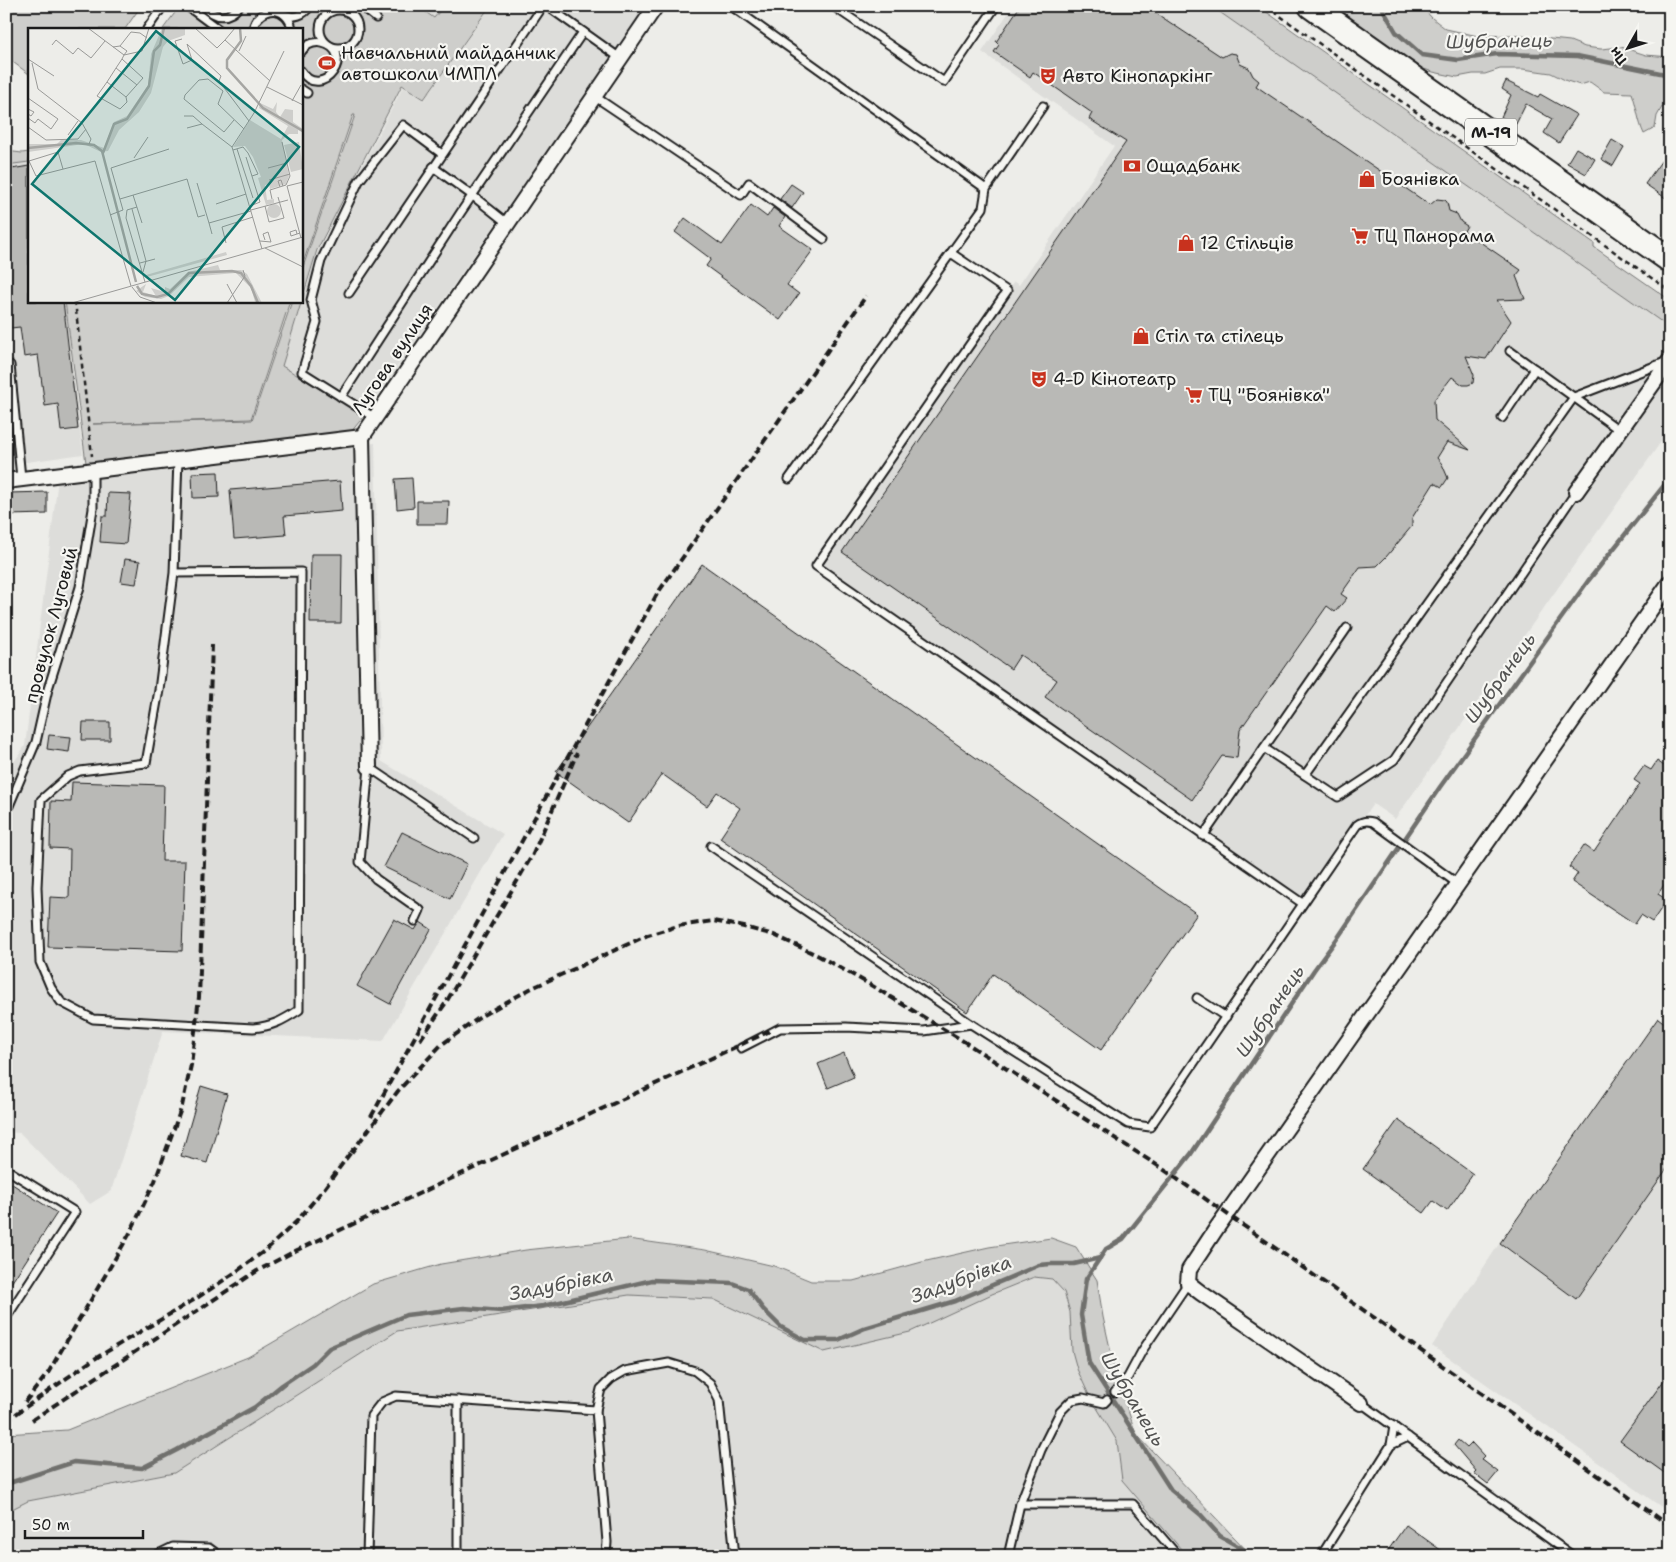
<svg xmlns="http://www.w3.org/2000/svg" width="1676" height="1562" font-family="'Shantell Sans',sans-serif">
  <style>
    .built { fill: #ddddda }
    .green { fill: #cececb; stroke: #757574 }
    .lines { fill: none; stroke-linecap: round; stroke-linejoin: round }
    .stream { stroke: #6f6f6d; stroke-width: 4.5 }
    .building { fill: #b9b9b6; stroke: #1c1c1c }
    .service-casing { stroke: #1c1c1c; stroke-width: 11 }
    .minor-casing { stroke: #1c1c1c; stroke-width: 18 }
    .trunk-casing { stroke: #1c1c1c; stroke-width: 28 }
    .path { stroke: #1c1c1c; stroke-width: 2.5; stroke-dasharray: 5 4; stroke-linecap: butt }
    .service { stroke: #f6f6f2; stroke-width: 7 }
    .minor { stroke: #f6f6f2; stroke-width: 14 }
    .trunk { stroke: #f6f6f2; stroke-width: 24 }
    .rail { stroke: #1c1c1c; stroke-width: 4; stroke-dasharray: 8 4; stroke-linecap: butt }
    .labels { text-anchor: middle; dominant-baseline: central; stroke-width: 4.5; stroke-linejoin: round; paint-order: stroke }
    .shield { fill: #f6f6f2; stroke: #5d5d5c; stroke-width: 1 }
    .shield-label { font-size: 16px; font-weight: bold; fill: #1c1c1c }
    .poi-label { font-size: 18px; fill: #1c1c1c; stroke: #f6f6f2; text-anchor: start }
    .street-label { font-size: 18px; fill: #1c1c1c; stroke: #f6f6f2 }
    .water-label { font-size: 19px; font-style: italic; fill: #535352; stroke: #f6f6f2 }
    .inset-river { fill: none; stroke: #a6a6a3; stroke-width: 2.5 }
    .inset-road { fill: none; stroke: #999997; stroke-width: 1 }
    .view { fill: #0f766e; fill-opacity: 0.15; stroke: #0f766e; stroke-width: 2.5 }
    .inset-edge { fill: none; stroke: #1c1c1c; stroke-width: 2.5 }
  </style>
  <rect width="100%" height="100%" fill="#edede9"/>
  <filter id="ink" filterUnits="userSpaceOnUse"><feTurbulence type="fractalNoise" baseFrequency=".02" numOctaves="2"/><feDisplacementMap in="SourceGraphic" scale="10" xChannelSelector="R" yChannelSelector="G"/><feConvolveMatrix kernelMatrix="1 2 1 2 8 2 1 2 1" color-interpolation-filters="sRGB"/></filter>
  <g filter="url(#ink)">
    <!-- built -->
    <g class="built">
      <path d="M418,6H444L435,18Z"/>
      <path d="M491,6H646L364,415L282,366L318,251L403,87L424,100Z"/>
      <path d="M1013,6H1258L1594,243V247L1670,300V429L1395,819L1373,804L1302,903L816,566L1007,291L1014,282L1019,285L1114,146L982,52Z"/>
      <path d="M29,162V301H64L83,454L6,465V165Z"/>
      <path d="M375,443L381,761L503,834L383,1041L163,1031L111,1191L90,1204L20,1133L6,1132V774L25,746L58,479Z"/>
      <path d="M1670,1164V1513L1432,1346L1499,1244L1576,1299Z"/>
      <path d="M1034,1277L1052,1279L1064,1292L1070,1312L1071,1324L1088,1393L1117,1441L1122,1480L1187,1556H6V1512L28,1501L174,1473L397,1331L629,1295L713,1299L824,1352L992,1294Z"/>
    </g>
    <!-- green -->
    <g class="green">
      <path d="M6,6H141L125,29H29V74L6,57Z"/>
      <path d="M180,6H417L434,18L444,6H490L424,99L402,85L317,250L282,366L364,416L351,432L177,454L86,463L65,301H290L251,419L93,424L252,420L292,301H301V273L355,115H353L301,269V29H163Z"/>
      <path d="M1211,6H1258L1594,243V247L1670,300V320L1666,325Z"/>
      <path d="M1337,6H1421L1432,18L1446,29L1478,36L1513,35L1570,41L1585,47L1601,49L1621,47L1646,55L1670,57V105L1662,107L1657,116L1655,128L1644,134C1638,121 1637,107 1632,93L1604,92L1590,82L1580,85L1567,81L1551,73L1523,69H1500L1485,74H1473L1457,77L1433,72L1421,68L1403,58L1347,22Z"/>
      <path d="M6,151L22,153L29,152V162L6,165Z"/>
      <path d="M1051,1238L1076,1247L1097,1280L1103,1317L1116,1375L1136,1434L1252,1556H1187L1122,1480L1117,1441L1088,1393L1077,1369L1072,1351L1070,1312L1064,1292L1052,1279L1034,1277L992,1294L910,1332L824,1352L713,1299L629,1295L397,1331L174,1473L28,1501L6,1512V1434L67,1430L248,1357L373,1284L441,1264L526,1250L628,1239L705,1250L774,1266L811,1281H853L922,1262L989,1247Z"/>
    </g>
    <g class="lines">
      <!-- stream -->
      <g class="stream">
        <path d="M1381,6L1396,32L1422,55L1458,60L1497,54L1577,56L1670,75"/>
        <path d="M6,1484L74,1462L142,1468L177,1450L255,1407L282,1385L313,1364L329,1348L406,1315L464,1308L501,1311L543,1306L652,1280L732,1283L748,1289L763,1309L781,1327L805,1340H838L865,1328L955,1301L1039,1265L1051,1264H1074L1100,1258"/>
        <path d="M1250,1556L1248,1552L1220,1536L1201,1515L1171,1490L1089,1363L1081,1315L1086,1279L1106,1249L1123,1239L1191,1154L1314,970L1339,936L1440,787L1588,581L1670,478"/>
      </g>
    </g>
    <!-- building -->
    <g class="building">
      <path d="M1020,6H1145L1222,57L1230,53L1236,54L1240,64L1249,68L1253,76L1259,81L1256,86L1430,205L1437,199L1445,200L1447,202L1449,211L1457,214L1461,222L1467,226L1464,231L1521,270L1516,276L1525,299L1497,300L1511,321L1486,359L1466,356L1474,375L1473,383L1468,385H1463L1452,377L1434,400L1435,420L1470,450L1447,442L1437,458L1442,464L1448,478L1442,487L1434,483L1412,518V526L1386,557L1377,566L1360,567L1341,594L1347,598L1335,612L1327,606L1240,730L1237,758L1222,756L1192,800L1045,697L1057,680L1020,655L1011,669L842,552L1126,142L1089,119L1092,113L1033,72L1030,77L994,52L999,45L996,42Z"/>
      <path d="M1506,81L1538,97L1540,94L1577,115L1559,143L1544,133L1552,119L1526,104L1516,124L1501,117L1511,95L1502,89Z"/>
      <path d="M1612,140L1624,147L1613,166L1601,159Z"/>
      <path d="M1576,148L1595,159L1586,174L1567,163Z"/>
      <path d="M1662,160L1670,165V201L1645,184Z"/>
      <path d="M29,166V301H63L78,429L61,431L58,404L45,406L38,355L24,357L20,327L11,328L6,287V170Z"/>
      <path d="M791,184L803,192L792,208L780,199Z"/>
      <path d="M751,205L767,217L773,208L785,217L779,226L813,250L787,285L799,294L780,320L706,266L711,259L675,232L685,218L722,245Z"/>
      <path d="M218,472L219,497L193,498L192,473Z"/>
      <path d="M412,478L414,507L397,509L395,479Z"/>
      <path d="M340,481L342,511L284,516L286,535L234,539L230,490Z"/>
      <path d="M47,492V514L9,515V493Z"/>
      <path d="M108,493L131,494L126,544L100,542L102,516H107Z"/>
      <path d="M417,501H449L448,524H417Z"/>
      <path d="M311,554H342L341,623H310Z"/>
      <path d="M125,559L140,561L136,584L121,582Z"/>
      <path d="M702,564L1197,914L1101,1050L993,974L967,1012L720,838L740,808L717,792L707,806L662,774L628,823L556,772Z"/>
      <path d="M83,722H110V740H82Z"/>
      <path d="M49,735L71,737L69,752L47,749Z"/>
      <path d="M1657,761L1670,770V876L1658,894L1667,900L1652,922L1641,915L1635,924L1572,882L1578,873L1569,867L1584,845L1594,852L1640,784L1634,780L1644,766L1651,770Z"/>
      <path d="M72,782L164,785L162,861H185L182,951L48,947L50,897L69,898L70,849L50,848L51,801L71,802Z"/>
      <path d="M402,832L467,864L450,899L384,867Z"/>
      <path d="M394,919L415,930L420,922L431,929L390,1004L357,986Z"/>
      <path d="M1658,1018L1670,1027V1164L1576,1299L1500,1243Z"/>
      <path d="M844,1053L854,1077L828,1088L818,1064Z"/>
      <path d="M201,1086L227,1094L207,1163L181,1156Z"/>
      <path d="M1398,1120L1473,1174L1447,1211L1433,1201L1424,1213L1363,1169Z"/>
      <path d="M6,1180L57,1213L6,1291Z"/>
      <path d="M1670,1372V1477L1620,1441Z"/>
      <path d="M1458,1440L1467,1448L1472,1443L1484,1456L1481,1459L1498,1472L1488,1484L1474,1473L1476,1471L1454,1445Z"/>
      <path d="M1406,1525L1449,1556H1384Z"/>
    </g>
    <g class="lines">
      <!-- service casing -->
      <g class="service-casing">
        <g id="service">
          <path d="M187,6L218,29"/>
          <path d="M205,6C214,19 230,19 239,6"/>
          <path d="M361,6L376,18"/>
          <path d="M547,6L620,58"/>
          <path d="M731,6L986,189L1043,106"/>
          <path d="M833,6L944,82L996,6"/>
          <circle cx="339" cy="29" r="19"/>
          <path d="M284,14C294,19 304,15 310,6"/>
          <path d="M147,29L163,6"/>
          <path d="M253,29C258,5 288,4 292,29"/>
          <path d="M301,52C306,45 313,41 322,43C358,51 322,103 301,71"/>
          <path d="M301,89L307,93"/>
          <path d="M594,96L741,195L749,183L824,239"/>
          <path d="M433,167L473,196L507,223"/>
          <path d="M951,253L1007,291L816,566L1302,903"/>
          <path d="M349,293L543,6"/>
          <path d="M1510,351L1619,430"/>
          <path d="M10,365L21,478"/>
          <path d="M341,397L461,212L583,32"/>
          <path d="M375,418L302,372L317,322L311,300L321,261L359,181L403,125L442,154"/>
          <path d="M1502,418L1535,369"/>
          <path d="M789,479L983,208L986,189"/>
          <path d="M174,573L301,572L299,1010C282,1021 273,1026 253,1028L93,1019L61,1002L51,988L40,962L37,887L41,800L68,776L80,771L146,763L159,690L174,573L178,459"/>
          <path d="M1264,748L1338,797L1394,760L1576,492"/>
          <path d="M1305,775L1574,397L1668,361"/>
          <path d="M6,813L36,742L48,689L80,587L93,509V469"/>
          <path d="M1203,836L1347,628"/>
          <path d="M711,846L971,1024L1128,1124L1150,1127L1357,825C1362,821 1366,820 1373,822L1458,884"/>
          <path d="M415,921L420,910L376,879L360,862L369,767L474,838"/>
          <path d="M1197,998L1226,1017"/>
          <path d="M741,1048L780,1028L846,1027L924,1031L971,1024"/>
          <path d="M6,1169L75,1212L6,1318"/>
          <path d="M1115,1392L1128,1377L1142,1351L1188,1283"/>
          <path d="M1361,1403L1573,1556"/>
          <path d="M596,1410L601,1389L611,1379L625,1371L669,1363L695,1371L710,1383L719,1400L735,1556"/>
          <path d="M1391,1445L1394,1426"/>
          <path d="M1020,1504H1133L1178,1556"/>
          <path d="M154,1556L173,1547L209,1548L220,1556"/>
          <path d="M367,1556L371,1416L382,1402L396,1396L596,1410L607,1542L606,1556"/>
          <path d="M458,1556V1400"/>
          <path d="M1008,1556L1020,1504L1041,1450L1060,1412L1072,1400L1083,1398L1104,1403L1107,1400"/>
          <path d="M1321,1556L1391,1445L1408,1437"/>
        </g>
      </g>
      <!-- minor casing -->
      <g class="minor-casing">
        <g id="minor">
          <path d="M362,437L369,767"/>
          <path d="M6,481L362,437L656,6"/>
          <path d="M1576,492L1670,360"/>
          <path d="M1361,1403L1201,1293L1188,1283L1189,1270L1216,1229L1670,582"/>
        </g>
      </g>
      <!-- trunk casing -->
      <g class="trunk-casing">
        <path id="trunk" d="M1311,6L1670,260"/>
      </g>
      <!-- path -->
      <g class="path">
        <path d="M1266,6L1670,291"/>
        <path d="M75,301L92,456"/>
        <path d="M6,335L9,356"/>
      </g>
      <!-- service -->
      <use href="#service" class="service"/>
      <!-- minor -->
      <use href="#minor" class="minor"/>
      <!-- trunk -->
      <use href="#trunk" class="trunk"/>
      <!-- rail -->
      <g class="rail">
        <path d="M420,1040L445,1004L533,854L577,753"/>
        <path d="M371,1117L657,594L866,296"/>
        <path d="M351,1153L398,1091L441,1045L483,1015L530,989L648,935L678,926L713,921L744,927L774,935L819,956L869,984L960,1039L1163,1169L1670,1526"/>
        <path d="M25,1402L48,1373L130,1233L155,1181L182,1106L191,1065L199,997L212,645"/>
        <path d="M32,1420L257,1271L295,1251L770,1031"/>
        <path d="M6,1421L91,1361L197,1298L236,1272L267,1249L297,1221L323,1190L354,1148"/>
      </g>
    </g>
  </g>
  <!-- icons -->
  <defs>
    <g id="stadium-bare" transform="scale(1.35)"><path d="M0-5a6.5 5 0 1 0 0 10a6.5 5 0 1 0 0-10ZM-3.5-1.8h7v3.6h-7Z" fill="#c8321e" stroke="#f6f6f2" stroke-width="2.5" paint-order="stroke"/></g>
    <g id="theatre-bare" transform="scale(1.35)"><path d="M-5-5.5Q0-4 5-5.5V0Q5 5 0 6Q-5 5-5 0ZM-3.3-2.5H-1v1.5H-3.3ZM1-2.5H3.3v1.5H1ZM-2.8 1Q0 5.5 2.8 1Z" fill="#c8321e" stroke="#f6f6f2" stroke-width="2.5" paint-order="stroke"/></g>
    <g id="bank-bare" transform="scale(1.35)"><path d="M-6-4H6V4H-6ZM0-2.3a2.3 2.3 0 1 0 0 4.6a2.3 2.3 0 1 0 0-4.6Z" fill="#c8321e" stroke="#f6f6f2" stroke-width="2.5" paint-order="stroke"/></g>
    <g id="shop-bare" transform="scale(1.35)"><path d="M-5-2.5h2.3a2.7 3.5 0 0 1 5.4 0H5L5.5 6h-11ZM-1.5-2.5h3a1.5 2.3 0 0 0-3 0Z" fill="#c8321e" stroke="#f6f6f2" stroke-width="2.5" paint-order="stroke"/></g>
    <g id="supermarket-bare" transform="scale(1.35)"><path d="M-6-5.5h2.5l.6 2H6L4.5 2H-2.5L-4.4-4H-6ZM-1.5 3.2a1.3 1.3 0 1 0 .1 0ZM3 3.2a1.3 1.3 0 1 0 .1 0Z" fill="#c8321e" stroke="#f6f6f2" stroke-width="2.5" paint-order="stroke"/></g>
  </defs>
  <g fill-rule="evenodd">
    <use href="#stadium-bare" x="327" y="63"/>
    <use href="#theatre-bare" x="1048" y="76"/>
    <use href="#bank-bare" x="1132" y="166"/>
    <use href="#shop-bare" x="1367" y="179"/>
    <use href="#supermarket-bare" x="1360" y="236"/>
    <use href="#shop-bare" x="1186" y="243"/>
    <use href="#shop-bare" x="1141" y="336"/>
    <use href="#theatre-bare" x="1039" y="379"/>
    <use href="#supermarket-bare" x="1194" y="395"/>
  </g>
  <g class="labels">
    <!-- shield labels -->
    <rect class="shield" x="1465" y="118.5" width="52" height="27" rx="4"/>
    <g class="shield-label">
      <text x="1491" y="132">М-19</text>
    </g>
    <!-- poi labels -->
    <g class="poi-label">
      <text x="341" y="53">Навчальний майданчик<tspan x="341" dy="21">автошколи ЧМПЛ</tspan></text>
      <text x="1062" y="76">Авто Кінопаркінг</text>
      <text x="1146" y="166">Ощадбанк</text>
      <text x="1381" y="179">Боянівка</text>
      <text x="1374" y="236">ТЦ Панорама</text>
      <text x="1200" y="243">12 Стільців</text>
      <text x="1155" y="336">Стіл та стілець</text>
      <text x="1053" y="379">4-D Кінотеатр</text>
      <text x="1208" y="395">ТЦ "Боянівка"</text>
    </g>
    <!-- street labels -->
    <g class="street-label">
      <text transform="translate(392 359) rotate(-56)">Лугова вулиця</text>
      <text transform="translate(51 625) rotate(-75)">провулок Луговий</text>
    </g>
    <!-- water labels -->
    <g class="water-label">
      <text transform="translate(1499 41) rotate(-1)">Шубранець</text>
      <text transform="translate(1500 678) rotate(-54)">Шубранець</text>
      <text transform="translate(1270 1011) rotate(-56)">Шубранець</text>
      <text transform="translate(961 1279) rotate(-20)">Задубрівка</text>
      <text transform="translate(561 1284) rotate(-11)">Задубрівка</text>
      <text transform="translate(1133 1399) rotate(59)">Шубранець</text>
    </g>
  </g>
  <!-- overview -->
  <g transform="translate(28 28)">
    <rect width="275" height="275" fill="#edede9"/>
    <path d="M134,0H157V7L140,13L135,19L123,65L111,84L91,102L80,123L73,124L56,116L0,124V116H29L33,112H53L76,120L86,94L99,88L120,57L123,26ZM249,74L248,84L252,89L257,81L265,82V94L275,101V105L270,102V106H261L254,112L261,148L258,156L242,161L241,156L237,157L239,172L246,171V175L238,177L230,150L233,149L225,129L217,118L205,119L222,92L253,111L260,98L231,80L232,75L245,81ZM271,114L275,141L263,144L256,117ZM239 183a7 7 0 1 1 14 0a7 7 0 1 1-14 0ZM198,224L199,227L119,249L118,247ZM190,237L192,242H213L219,246L234,275L227,274L223,260L208,245L161,249L141,268L133,271L117,269L108,263L118,256L115,264L128,268L123,260L137,264V259L142,261L160,244Z" fill="#cececb"/>
    <path class="inset-river" d="M212,0L213,13L199,32V40L235,80L275,103M0,120L48,115L66,117L74,123L108,254M75,125L86,96L99,91L121,58L126,23L132,17L136,0M109,258L114,266L129,269L140,266L161,245L204,243L213,245L223,258L230,275"/>
    <path class="inset-road" d="M60,0L96,27L114,23L121,0M167,0L189,20L197,12M207,0L197,12L242,53M154,11L147,13L155,36L164,32L159,16L193,48L191,53L221,93M24,17L28,12L45,26L50,20L63,30L77,13M92,18L99,23L96,27L94,31L88,40L79,54L98,69L115,50L94,31M85,19L92,18L103,4L112,5L119,10M211,23L218,8M0,31L26,48M4,35L10,61L54,95L63,111L61,116M88,40L109,57M79,54L69,68L92,81L99,74L98,69M239,59L275,77M0,70L30,91L23,101L10,91L7,95L0,90M264,73L273,57M0,81L6,84L3,88L0,86M156,88H165L174,96L159,100M206,92L196,104L156,71L157,67L171,52L180,51L195,63L190,76L216,101M174,96L204,119M0,99L18,112L50,111L58,101M40,107L50,93M254,114L262,148L258,157M209,121L225,170M205,122L215,119L220,125L230,146L224,148M218,129L232,174L222,178M106,130L120,109M240,140L259,135M35,141L30,124L1,133L8,148L67,133L103,258M241,152L262,146M169,155L181,195M252,159L250,153L253,152L255,158M105,167L114,195M92,171L159,151L170,189L177,187M244,171L242,162L258,157M188,176L218,166M237,178L241,194L256,190L250,169M109,179L99,182L98,190L117,254M104,181L118,233L115,244M223,182L260,172M82,187L95,182L83,140L141,121M184,206L181,195L223,183M269,206L268,202L262,204L263,208L272,205M273,210L259,158L275,154M232,213L243,214L240,204L235,206L237,212M198,215L194,199L225,189M237,220L275,239M234,221L204,119L226,85L256,23M112,235L127,231M199,256L209,275M104,259L112,269L129,275M44,275L275,209M199,275L217,248L215,242"/>
    <path class="view" d="M128,3L271,119L147,272L4,156Z"/>
    <rect width="275" height="275" class="inset-edge"/>
  </g>
  <!-- margin -->
  <rect width="1676" height="1562" fill="none" stroke="#f6f6f2" stroke-width="25"/>
  <rect x="12" y="12" width="1651" height="1537" fill="none" stroke="#1c1c1c" stroke-width="2" filter="url(#ink)"/>
  <!-- north arrow -->
  <g transform="translate(1628 48) rotate(231)" stroke="#f6f6f2" stroke-width="4" paint-order="stroke">
  <path d="M0-4L9 19L0 12L-9 19Z" fill="#1c1c1c"/>
  <text y="-8" font-size="14" font-weight="bold" text-anchor="middle" fill="#1c1c1c">Пн</text>
  </g>
  <!-- scale -->
  <path d="M25 1530v8h118v-8" fill="none" stroke="#1c1c1c" stroke-width="2.5"/>
  <text x="32" y="1530" font-size="15" fill="#1c1c1c" stroke="#f6f6f2" stroke-width="4" paint-order="stroke">50 m</text>
</svg>
